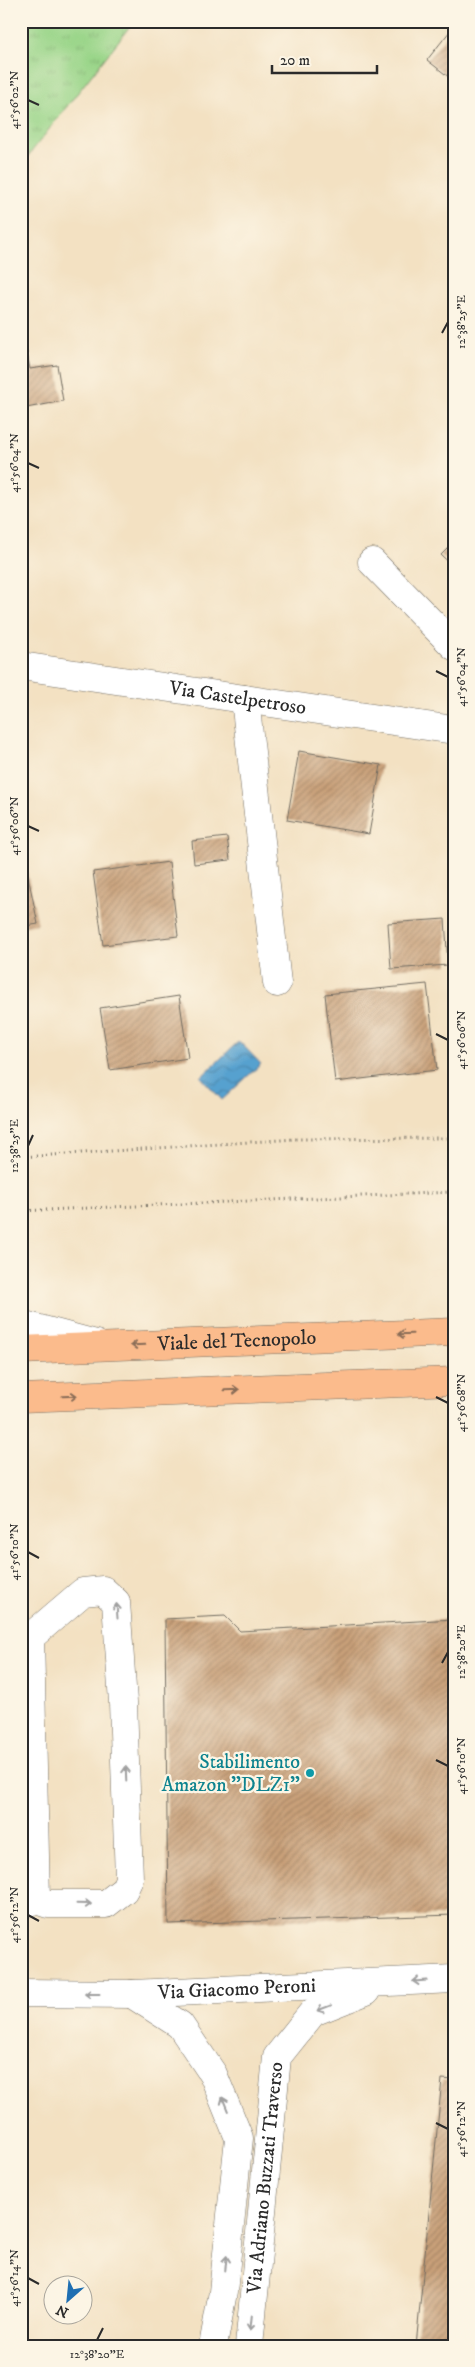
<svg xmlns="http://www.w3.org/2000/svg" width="475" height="2367" font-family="'IM FELL DW Pica',serif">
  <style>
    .grass { fill: url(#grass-tufts); stroke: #62805a }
    .water { fill: url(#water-waves); stroke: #41667d }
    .building { fill: url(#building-hatch) }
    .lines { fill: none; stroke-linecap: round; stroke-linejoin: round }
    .minor-casing { stroke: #716b60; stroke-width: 29 }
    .major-casing { stroke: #716b60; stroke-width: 29 }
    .path { stroke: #716b60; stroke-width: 3; stroke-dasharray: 1 4; stroke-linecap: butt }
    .minor { stroke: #fff; stroke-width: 28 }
    .major { stroke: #fbbb8c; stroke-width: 28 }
    .oneway { stroke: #896c57 }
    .oneway2 { stroke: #a0a0a0 }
    .ticks { fill: none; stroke: #2b2b2b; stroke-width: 2 }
    .culture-dot { fill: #0f9aa8; stroke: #fcf5e5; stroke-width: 2 }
    .labels { text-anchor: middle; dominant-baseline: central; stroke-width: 4.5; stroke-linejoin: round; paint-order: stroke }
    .street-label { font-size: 20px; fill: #2b2b2b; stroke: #fcf5e5 }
    .culture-label { font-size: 20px; fill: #0d838f; stroke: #fcf5e5; text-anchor: end }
    .neatline { fill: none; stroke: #2b2b2b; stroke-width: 2 }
    .ticks-label { font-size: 12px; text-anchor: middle; fill: #2b2b2b }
  </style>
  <defs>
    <pattern id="grass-tufts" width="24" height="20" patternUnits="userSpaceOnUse" patternTransform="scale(1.25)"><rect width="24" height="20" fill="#9ad589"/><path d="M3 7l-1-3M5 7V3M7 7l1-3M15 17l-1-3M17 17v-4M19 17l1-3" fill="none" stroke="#85b776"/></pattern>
    <pattern id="water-waves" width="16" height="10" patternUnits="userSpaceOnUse" patternTransform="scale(1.25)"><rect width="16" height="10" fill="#57a1cf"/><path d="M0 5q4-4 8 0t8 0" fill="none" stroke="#4883a8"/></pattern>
    <pattern id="building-hatch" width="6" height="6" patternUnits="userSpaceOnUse" patternTransform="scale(1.25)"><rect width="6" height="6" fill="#c9a079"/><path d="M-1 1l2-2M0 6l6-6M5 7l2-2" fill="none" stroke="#a38363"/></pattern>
  </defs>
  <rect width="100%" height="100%" fill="#fcf5e5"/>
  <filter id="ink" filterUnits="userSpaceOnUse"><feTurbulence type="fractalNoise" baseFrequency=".02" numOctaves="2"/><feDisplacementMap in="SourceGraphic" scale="10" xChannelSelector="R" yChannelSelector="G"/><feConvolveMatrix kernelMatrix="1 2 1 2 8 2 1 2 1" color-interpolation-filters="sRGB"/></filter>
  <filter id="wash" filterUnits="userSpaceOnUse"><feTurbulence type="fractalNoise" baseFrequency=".0096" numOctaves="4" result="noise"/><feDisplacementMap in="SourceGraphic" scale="20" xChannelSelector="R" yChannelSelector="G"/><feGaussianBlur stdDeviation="1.12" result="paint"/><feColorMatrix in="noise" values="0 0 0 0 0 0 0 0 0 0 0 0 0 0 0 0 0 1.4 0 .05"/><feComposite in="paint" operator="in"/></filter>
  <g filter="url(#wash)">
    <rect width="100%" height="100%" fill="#f3e1c2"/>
    <!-- grass -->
    <path class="grass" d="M21,21H134L21,165Z"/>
    <!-- water -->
    <path class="water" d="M239,1041L261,1064L222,1100L201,1077Z"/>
    <g id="blocks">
      <!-- building -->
      <g class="building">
        <path d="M454,26V81L427,60Z"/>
        <path d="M21,332H23L30,369L57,365L63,401L21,409Z"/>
        <path d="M454,542V567L441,555Z"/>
        <path d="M299,751L381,765L369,834L287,820Z"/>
        <path d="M227,837L230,860L194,864L192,841Z"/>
        <path d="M21,843L38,924L21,927Z"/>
        <path d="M169,862L178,936L103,945L93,872Z"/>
        <path d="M445,919L448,965L391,969L388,923Z"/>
        <path d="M427,984L437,1070L335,1082L325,994Z"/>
        <path d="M179,996L188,1058L110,1070L100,1008Z"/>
        <path d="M225,1616L240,1631L454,1619V1915L168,1924L165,1619Z"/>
        <path d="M442,2079L454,2080V2346H416Z"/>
      </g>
    </g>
  </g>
  <g filter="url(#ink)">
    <use href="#blocks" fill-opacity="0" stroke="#716b60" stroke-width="1"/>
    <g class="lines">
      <!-- minor casing -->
      <g class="minor-casing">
        <g id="minor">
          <path d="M372,562L454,646"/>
          <path id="s1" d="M21,666L454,730"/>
          <path d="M245,699L277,983"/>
          <path d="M21,1324L96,1344"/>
          <path d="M30,1637L36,1900"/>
          <path d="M21,1645L83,1592L103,1590L116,1602L123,1702L129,1879L124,1890L106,1904H48L36,1900L21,1904"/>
          <path id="s2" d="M21,1993L132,1994L454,1979"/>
          <path d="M132,1994L180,2025L213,2074L239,2138L223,2292L213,2346"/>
          <path id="s3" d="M249,2346L277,2057L313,2012L366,1991"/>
        </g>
      </g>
      <!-- major casing -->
      <g class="major-casing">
        <g id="major">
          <path id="s4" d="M21,1350L454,1332"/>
          <path d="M21,1398L454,1381"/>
        </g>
      </g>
      <!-- path -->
      <g class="path">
        <path d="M21,1157L295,1139L454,1138"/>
        <path d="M21,1211L454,1192"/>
      </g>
      <!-- minor -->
      <use href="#minor" class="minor"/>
      <!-- major -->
      <use href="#major" class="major"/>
    </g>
    <!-- one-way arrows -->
    <defs><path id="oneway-shaft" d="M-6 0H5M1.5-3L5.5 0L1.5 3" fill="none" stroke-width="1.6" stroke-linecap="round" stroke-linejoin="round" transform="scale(1.25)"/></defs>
    <g class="oneway">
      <use href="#oneway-shaft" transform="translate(405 1334) rotate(178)"/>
      <use href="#oneway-shaft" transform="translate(138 1345) rotate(178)"/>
      <use href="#oneway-shaft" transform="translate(232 1390) rotate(-2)"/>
      <use href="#oneway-shaft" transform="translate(70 1396) rotate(-2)"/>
    </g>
    <g class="oneway2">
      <use href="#oneway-shaft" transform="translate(117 1611) rotate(-94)"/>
      <use href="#oneway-shaft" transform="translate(126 1774) rotate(-92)"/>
      <use href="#oneway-shaft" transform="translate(84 1904) rotate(1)"/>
      <use href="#oneway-shaft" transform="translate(420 1981) rotate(176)"/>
      <use href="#oneway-shaft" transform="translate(92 1994) rotate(-180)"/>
      <use href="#oneway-shaft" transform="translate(324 2008) rotate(159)"/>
      <use href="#oneway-shaft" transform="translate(225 2104) rotate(-112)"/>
      <use href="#oneway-shaft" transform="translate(226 2263) rotate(-84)"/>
      <use href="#oneway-shaft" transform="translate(251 2323) rotate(96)"/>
    </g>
  </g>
  <!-- ticks -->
  <path class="ticks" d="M28,100L39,105M442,333L448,322M28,463L39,468M436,671L448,677M28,826L39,831M436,1034L448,1040M28,1146L33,1135M436,1397L448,1403M28,1552L39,1558M442,1663L448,1652M436,1760L448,1766M28,1915L39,1921M436,2123L448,2129M28,2278L39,2284M97,2340L103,2328"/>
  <!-- markers -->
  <circle class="culture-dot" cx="310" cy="1773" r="5"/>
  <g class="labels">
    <!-- street labels -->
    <g class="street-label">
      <text stroke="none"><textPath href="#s1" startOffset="219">Via Castelpetroso</textPath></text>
      <text stroke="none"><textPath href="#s4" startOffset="216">Viale del Tecnopolo</textPath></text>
      <text stroke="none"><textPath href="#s2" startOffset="216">Via Giacomo Peroni</textPath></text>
      <text stroke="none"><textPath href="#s3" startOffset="169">Via Adriano Buzzati Traverso</textPath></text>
    </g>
    <!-- culture labels -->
    <g class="culture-label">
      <text x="300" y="1762">Stabilimento<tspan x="300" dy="23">Amazon "DLZ1"</tspan></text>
    </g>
  </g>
  <!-- margin -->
  <rect width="475" height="2367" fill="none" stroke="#fcf5e5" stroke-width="55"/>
  <!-- north arrow -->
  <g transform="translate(68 2300) rotate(207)"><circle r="24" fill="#fcf5e5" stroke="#a8a49b"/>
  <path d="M0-4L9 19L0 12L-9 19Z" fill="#1f6fb2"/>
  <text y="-8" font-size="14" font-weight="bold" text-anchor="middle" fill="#2b2b2b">N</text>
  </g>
  <!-- scale -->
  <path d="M272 65v8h105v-8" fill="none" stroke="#2b2b2b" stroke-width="2.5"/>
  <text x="280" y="65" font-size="15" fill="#2b2b2b" stroke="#fcf5e5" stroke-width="4" paint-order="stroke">20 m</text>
  <rect x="28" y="28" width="420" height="2312" class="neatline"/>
  <g class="ticks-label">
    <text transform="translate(14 100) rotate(-90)" y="4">41°56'02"N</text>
    <text transform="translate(461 322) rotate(-90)" y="4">12°38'25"E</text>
    <text transform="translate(14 463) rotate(-90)" y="4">41°56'04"N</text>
    <text transform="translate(461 677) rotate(-90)" y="4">41°56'04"N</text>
    <text transform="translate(14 826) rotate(-90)" y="4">41°56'06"N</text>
    <text transform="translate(461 1040) rotate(-90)" y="4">41°56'06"N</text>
    <text transform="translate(14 1146) rotate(-90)" y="4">12°38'25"E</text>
    <text transform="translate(461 1403) rotate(-90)" y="4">41°56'08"N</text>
    <text transform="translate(14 1552) rotate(-90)" y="4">41°56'10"N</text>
    <text transform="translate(461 1652) rotate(-90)" y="4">12°38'20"E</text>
    <text transform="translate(461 1766) rotate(-90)" y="4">41°56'10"N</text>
    <text transform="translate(14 1915) rotate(-90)" y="4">41°56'12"N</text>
    <text transform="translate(461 2129) rotate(-90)" y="4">41°56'12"N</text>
    <text transform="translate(14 2278) rotate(-90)" y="4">41°56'14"N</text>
    <text x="97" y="2358">12°38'20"E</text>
  </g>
</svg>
